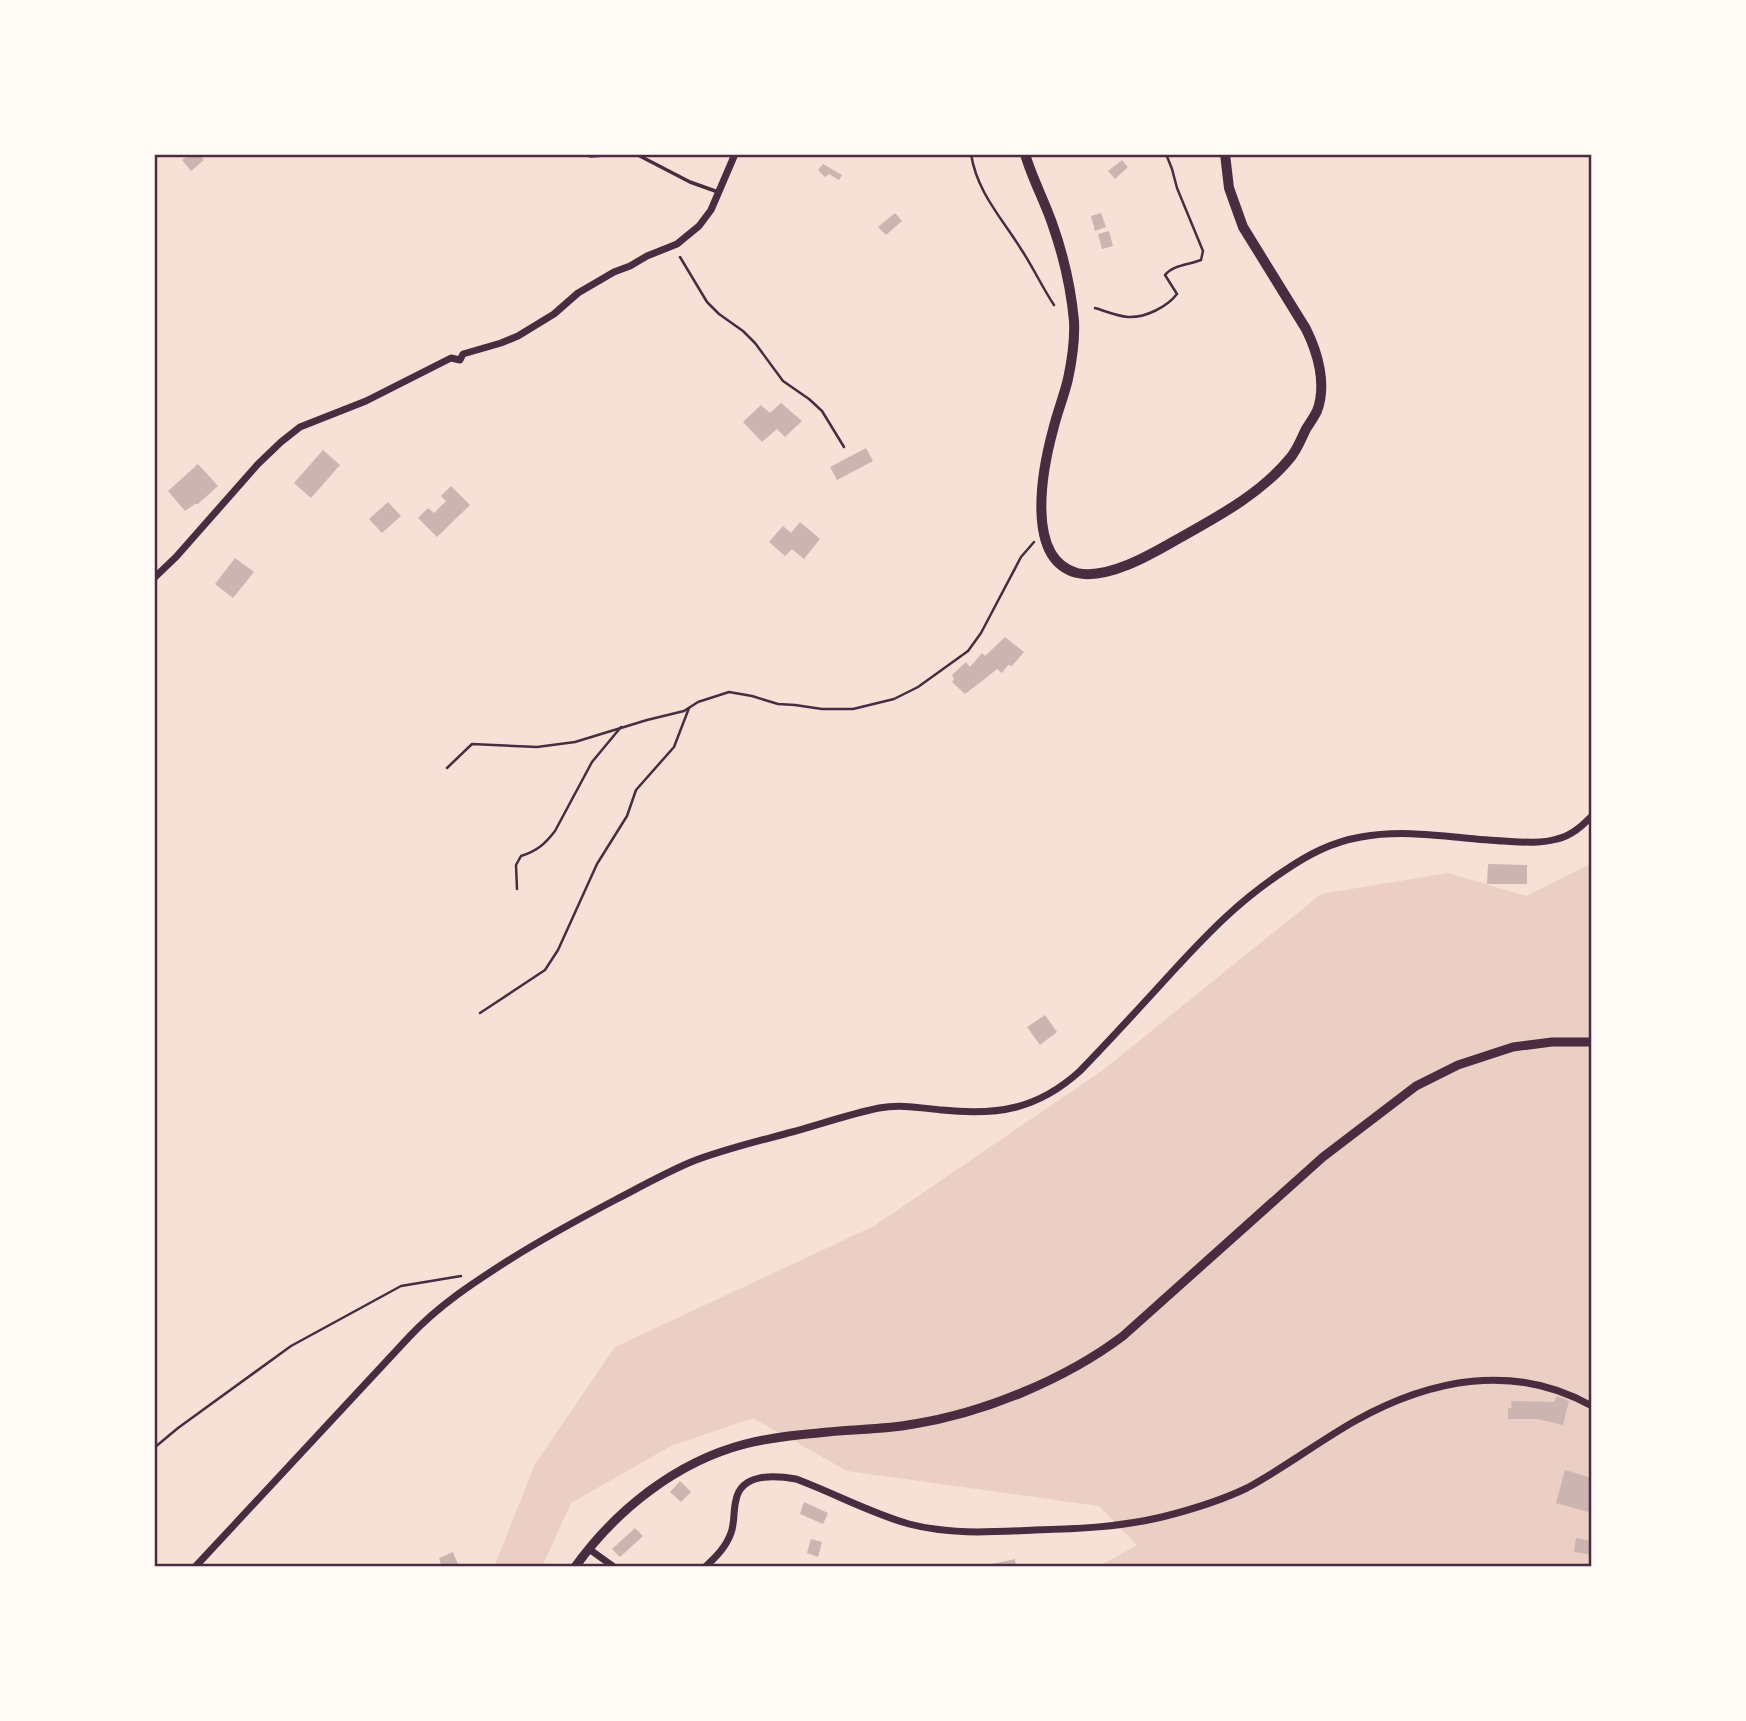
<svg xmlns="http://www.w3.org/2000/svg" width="1746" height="1721" font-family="'Noto Sans',sans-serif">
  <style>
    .green { fill: #ebcfc5 }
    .building { fill: #ccb4b1 }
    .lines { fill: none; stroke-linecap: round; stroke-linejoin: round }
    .path { stroke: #4a2c40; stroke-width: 2.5 }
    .service { stroke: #4a2c40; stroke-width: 3.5 }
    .minor { stroke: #4a2c40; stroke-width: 7 }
    .tertiary { stroke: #4a2c40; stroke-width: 9 }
    .primary { stroke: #4a2c40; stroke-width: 10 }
    .neatline { fill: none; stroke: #4a2c40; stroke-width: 2.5 }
  </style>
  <rect width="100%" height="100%" fill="#f7e1d7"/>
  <!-- green -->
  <path class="green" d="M1592,863V1567H1097L1137,1545L1099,1506L847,1471L753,1418L671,1446L571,1503L542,1567H494L535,1464L615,1347L874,1226L1103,1070L1321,894L1448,873L1526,896Z"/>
  <!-- building -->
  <g class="building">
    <path d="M190,154H199L204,160L191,171L182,160Z"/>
    <path d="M1122,160L1128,167L1115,179L1108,171Z"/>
    <path d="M823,164L842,175L839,180L829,174L825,177L818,170Z"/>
    <path d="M895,213L902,221L886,235L878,227Z"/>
    <path d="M1101,213L1106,227L1095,231L1091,216Z"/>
    <path d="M1109,231L1113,246L1102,249L1098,234Z"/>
    <path d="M781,403L802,421L785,437L777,429L762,442L743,422L761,405L770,413Z"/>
    <path d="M866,448L873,461L837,480L830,467Z"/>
    <path d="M323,450L340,465L311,498L294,483Z"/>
    <path d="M198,464L218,486L198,504H195L185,511L168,491Z"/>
    <path d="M451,486L470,505L437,537L418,518L428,508L434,513L446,501L441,496Z"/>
    <path d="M388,502L401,516L382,533L369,519Z"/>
    <path d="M800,522L820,539L804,559L792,549L785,556L769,542L783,526L791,533Z"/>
    <path d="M235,558L254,572L233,598L215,584Z"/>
    <path d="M1005,637L1024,652L1012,666L1008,665L1002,673L997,669L986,678L965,694L952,682L954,679L952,675L966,662L970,667L982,653L985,656Z"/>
    <path d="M1488,864L1527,865V884H1487Z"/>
    <path d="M1045,1015L1057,1032L1040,1045L1027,1027Z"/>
    <path d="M1557,1396L1569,1401L1563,1425L1537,1419H1508V1408H1512L1511,1401L1554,1402Z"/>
    <path d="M1565,1470L1592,1478V1513L1556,1503Z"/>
    <path d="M680,1481L691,1492L681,1502L670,1492Z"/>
    <path d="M804,1502L828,1513L823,1524L800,1514Z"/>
    <path d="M635,1528L643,1536L620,1557L612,1549Z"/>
    <path d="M1576,1538L1592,1541V1555L1574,1552Z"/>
    <path d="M811,1539L822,1542L818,1557L807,1553Z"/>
    <path d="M453,1552L459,1567H442L439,1558Z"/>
    <path d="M1015,1559L1016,1567H993L992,1564Z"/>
  </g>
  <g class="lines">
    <!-- path -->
    <g class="path">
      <path d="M971,154C977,192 1001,217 1021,249C1033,267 1042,287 1054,305"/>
      <path d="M680,257L707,302L719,314L743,331L755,343L783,381L809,399L822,411L844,447"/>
      <path d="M1095,308C1105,311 1117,316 1128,317C1145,318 1167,307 1177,294L1165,275C1173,265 1188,265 1201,260L1203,251L1177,188L1172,169L1166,154"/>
      <path d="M447,768L472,744L537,747L575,742L647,720L684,711L698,702L729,692L752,696L778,704L795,705L822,709H853L894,699L918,687L968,651L981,633L1021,557L1034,542"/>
      <path d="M517,889L516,865L521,856C537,851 545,844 555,831L592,762L621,727"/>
      <path d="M480,1013L545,970L558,950L597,864L627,816L636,790L674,747L689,708"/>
      <path d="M154,1448L178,1428L291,1346L401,1286L461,1276"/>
    </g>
    <!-- service -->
    <g class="service">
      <path d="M586,154L590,156L622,154"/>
      <path d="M636,154L690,182L718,192"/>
    </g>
    <!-- minor -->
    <g class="minor">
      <path d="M154,578L176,557L258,464L281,442L300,427L366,401L451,358L460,360L463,354L501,343L518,336L554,314L578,293L614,272L630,266L647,256L677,244L699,226L711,210L735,154"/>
      <path d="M589,1549L614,1567"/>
      <path d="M195,1567L409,1337C439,1305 473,1283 509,1260C544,1238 579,1219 615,1200C640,1187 665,1173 691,1162C724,1149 759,1141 792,1132C821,1124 850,1114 879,1108C901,1104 921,1108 942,1110C998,1116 1038,1109 1080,1071C1112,1038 1143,1004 1174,970C1210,931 1240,900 1284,871C1309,854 1332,842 1361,837C1409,828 1457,839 1504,841C1522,842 1540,844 1557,839C1571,836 1582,826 1592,816"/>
      <path d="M705,1567C716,1557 726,1547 731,1533C735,1522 733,1511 736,1500C741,1473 775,1475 796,1479C834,1493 870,1513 909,1524C951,1535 992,1532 1035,1530C1078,1529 1120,1527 1162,1517C1190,1510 1220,1501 1247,1488C1284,1468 1318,1442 1355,1421C1430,1379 1514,1362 1592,1406"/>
    </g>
    <!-- tertiary -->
    <path class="tertiary" d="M575,1567C616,1510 676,1462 745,1444C769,1438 794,1435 818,1433C850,1429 882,1430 914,1424C984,1413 1066,1379 1123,1336L1323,1157L1416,1086L1458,1065L1513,1047L1552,1042H1592"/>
    <!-- primary -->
    <path class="primary" d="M1025,154C1032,178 1044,200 1052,223C1063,254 1071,288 1074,321C1075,340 1072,360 1068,379C1064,396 1057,413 1053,430C1043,467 1024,559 1077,573C1107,580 1150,555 1176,540C1217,517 1261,494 1291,457C1298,448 1301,439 1306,429C1310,423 1314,417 1317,411C1327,385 1318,353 1306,329L1243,227L1229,188L1225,154"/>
  </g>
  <!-- border -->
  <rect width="1746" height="1721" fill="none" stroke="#fffaf5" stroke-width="312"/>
  <rect x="156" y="156" width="1434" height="1409" class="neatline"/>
</svg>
